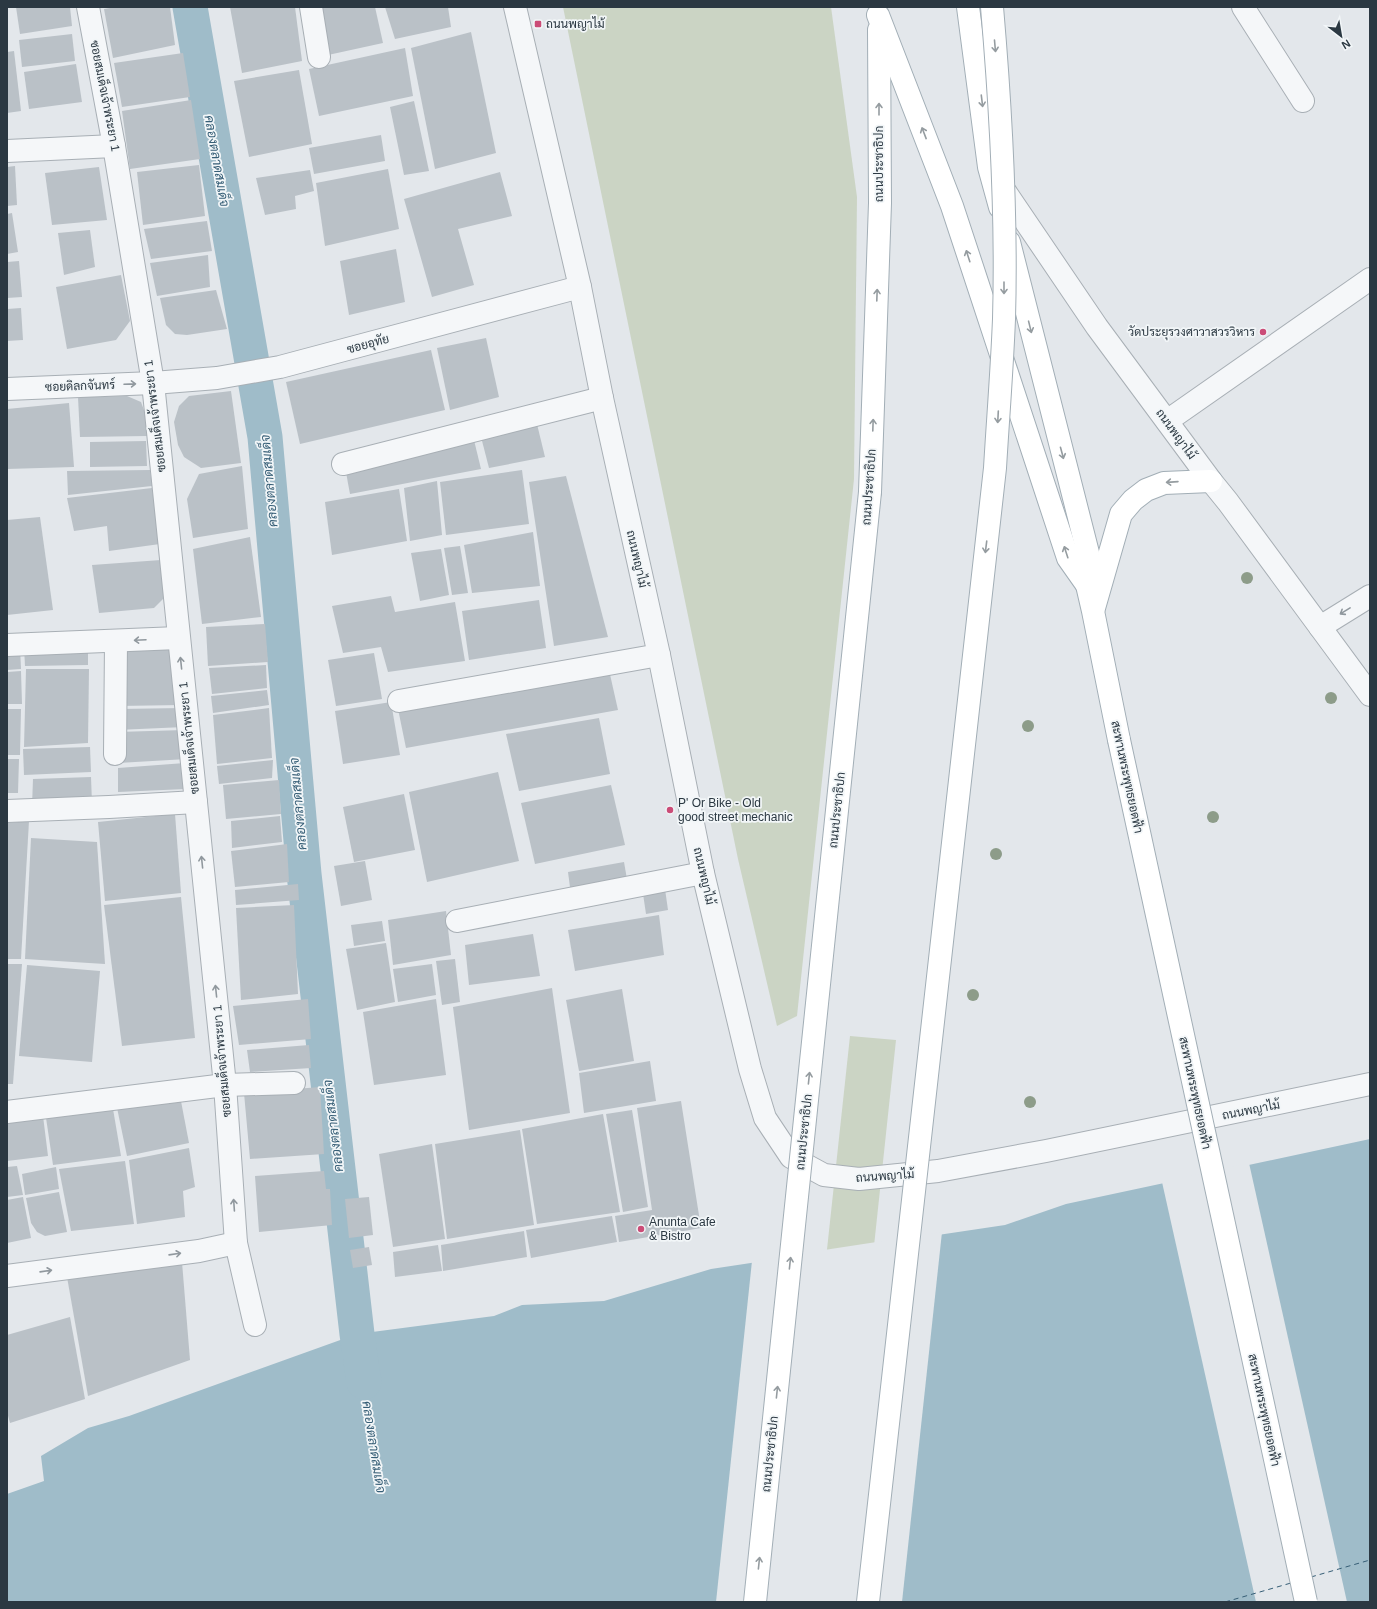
<svg xmlns="http://www.w3.org/2000/svg" width="1377" height="1609" font-family="Arial,Sarabun,sans-serif">
  <style>
    .green { fill: #cbd4c4 }
    .water { fill: #9fbcc9 }
    .pier { fill: #e3e7eb }
    .lines { fill: none; stroke-linecap: round; stroke-linejoin: round }
    .canal { stroke: #9fbcc9; stroke-width: 35 }
    .ferry { stroke: #365e76; stroke-width: 1; stroke-dasharray: 5 4; stroke-linecap: butt }
    .building { fill: #bac1c7 }
    .minor-casing { stroke: #a8afb5; stroke-width: 24 }
    .major-casing { stroke: #a2aeb6; stroke-width: 24 }
    .minor { stroke: #f5f7f9; stroke-width: 22 }
    .major { stroke: #fff; stroke-width: 22 }
    .major-bridge-casing { stroke: #a2aeb6; stroke-width: 24; stroke-linecap: butt }
    .major-bridge { stroke: #fff; stroke-width: 22 }
    .tree { fill: #8d9c89 }
    .oneway { stroke: #959ca0 }
    .oneway2 { stroke: #90989e }
    .poi-dot { fill: #cb4c77; stroke: #f2f6f8; stroke-width: 1.5 }
    .labels { text-anchor: middle; dominant-baseline: central; stroke-width: 3.5; stroke-linejoin: round; paint-order: stroke }
    .poi-label { font-size: 12px; fill: #2b3842; stroke: #f2f6f8; text-anchor: start }
    .street-label { font-size: 12px; fill: #2b3842; stroke: #f2f6f8 }
    .water-label { font-size: 13px; font-style: italic; fill: #365e76; stroke: #f2f6f8 }
  </style>
  <rect width="100%" height="100%" fill="#e3e7eb"/>
  <!-- green -->
  <g class="green">
    <path d="M563,7H831L857,197L854,479L797,1016L777,1026L738,859Z"/>
    <path d="M850,1036L896,1040L836,1602H789Z"/>
  </g>
  <!-- water -->
  <path class="water" d="M1370,1139V1602H7V1494L44,1481L41,1456L88,1428L129,1416L357,1334L494,1316L522,1305L604,1301L711,1269L1005,1225L1066,1204Z"/>
  <!-- pier -->
  <g class="pier">
    <path d="M1249,1163L1347,1602H1256L1162,1182Z"/>
    <path d="M942,1232L902,1602H716L752,1261Z"/>
  </g>
  <g class="lines">
    <!-- canal -->
    <path class="canal" d="M190,7L265,437L304,874L357,1334L364,1382"/>
    <!-- ferry -->
    <g class="ferry">
      <path d="M1311,1577L1370,1560"/>
      <path d="M1225,1602L1291,1583"/>
    </g>
  </g>
  <!-- building -->
  <g class="building">
    <path d="M16,7H70L72,26L20,34Z"/>
    <path d="M116,7H170L175,45L113,58L104,9Z"/>
    <path d="M230,7H295L302,61L242,73Z"/>
    <path d="M320,7H375L383,43L328,55Z"/>
    <path d="M385,7H448L451,27L395,39Z"/>
    <path d="M471,32L496,153L435,169L411,48Z"/>
    <path d="M72,34L75,61L22,67L19,40Z"/>
    <path d="M405,48L413,96L319,116L309,69Z"/>
    <path d="M14,51L21,111L7,113V52Z"/>
    <path d="M183,53L190,97L122,107L114,63Z"/>
    <path d="M76,64L82,102L29,109L24,72Z"/>
    <path d="M299,70L312,144L249,157L234,81Z"/>
    <path d="M191,100L200,159L130,169L122,111Z"/>
    <path d="M414,101L429,171L404,175L390,107Z"/>
    <path d="M381,135L385,161L314,174L309,148Z"/>
    <path d="M199,165L205,216L143,225L137,172Z"/>
    <path d="M15,166L17,205L7,206V167Z"/>
    <path d="M99,167L107,220L52,225L45,173Z"/>
    <path d="M388,169L399,229L325,246L316,183Z"/>
    <path d="M310,170L314,191L295,196L296,209L265,215L256,178Z"/>
    <path d="M500,172L512,216L458,229L474,285L432,297L404,199Z"/>
    <path d="M12,213L18,252L7,254V214Z"/>
    <path d="M207,221L212,251L151,259L144,229Z"/>
    <path d="M90,230L95,267L64,275L58,233Z"/>
    <path d="M396,249L405,302L349,315L340,261Z"/>
    <path d="M208,255L210,287L157,296L150,263Z"/>
    <path d="M19,261L22,297L7,298V262Z"/>
    <path d="M121,275L130,321L116,340L67,349L56,287Z"/>
    <path d="M216,290L227,329L187,335L175,334L166,325L160,298Z"/>
    <path d="M21,308L23,340L7,341V309Z"/>
    <path d="M486,338L499,397L450,410L437,348Z"/>
    <path d="M431,350L445,410L300,444L286,382Z"/>
    <path d="M231,391L241,463L201,468L184,457L178,445L174,422L179,406L189,396Z"/>
    <path d="M127,396L141,402L146,416L147,436L80,437L78,397Z"/>
    <path d="M69,403L74,467L7,469V409Z"/>
    <path d="M536,420L545,457L489,468L480,433Z"/>
    <path d="M473,436L481,469L350,494L345,467Z"/>
    <path d="M146,441L147,466L90,467V442Z"/>
    <path d="M242,466L248,529L193,538L187,499L199,474Z"/>
    <path d="M150,470L152,486L68,495L67,471Z"/>
    <path d="M522,470L529,524L446,535L440,482Z"/>
    <path d="M566,476L608,637L554,646L529,482Z"/>
    <path d="M437,481L442,535L410,541L404,488Z"/>
    <path d="M152,488L160,544L109,551L107,526L74,531L67,498Z"/>
    <path d="M399,489L407,541L332,555L325,502Z"/>
    <path d="M40,517L53,610L7,615V520Z"/>
    <path d="M533,532L540,586L472,593L464,545Z"/>
    <path d="M250,537L261,617L202,624L193,549Z"/>
    <path d="M460,546L468,593L452,595L444,548Z"/>
    <path d="M441,549L449,595L420,601L411,553Z"/>
    <path d="M161,560L167,595L154,608L99,613L92,565Z"/>
    <path d="M391,596L395,612L455,602L465,661L388,672L381,647L343,653L332,606Z"/>
    <path d="M539,600L546,648L469,660L462,611Z"/>
    <path d="M265,624L268,662L208,666L206,627Z"/>
    <path d="M88,646V665L25,666L24,647Z"/>
    <path d="M176,646L182,705L118,706L119,647Z"/>
    <path d="M20,647L21,669L7,670V648Z"/>
    <path d="M374,653L382,699L336,706L328,660Z"/>
    <path d="M266,665L267,688L212,694L209,668Z"/>
    <path d="M26,669H89L88,743L24,747Z"/>
    <path d="M609,670L618,710L406,748L397,704Z"/>
    <path d="M21,671L22,704H7V672Z"/>
    <path d="M267,690L269,705L213,713L211,696Z"/>
    <path d="M391,702L400,755L343,764L335,711Z"/>
    <path d="M183,708L184,727L117,730L118,709Z"/>
    <path d="M269,708L272,758L217,764L213,715Z"/>
    <path d="M7,709H21L20,755H7Z"/>
    <path d="M599,718L610,774L519,791L506,734Z"/>
    <path d="M184,730L187,759L118,763L117,732Z"/>
    <path d="M90,747L91,772L24,775L23,749Z"/>
    <path d="M7,759H19L18,793H7Z"/>
    <path d="M273,760L272,778L219,784L217,766Z"/>
    <path d="M185,763L186,789L118,792V768Z"/>
    <path d="M498,772L519,861L427,882L409,792Z"/>
    <path d="M91,777L92,803L32,806L33,779Z"/>
    <path d="M279,780L281,814L226,819L223,785Z"/>
    <path d="M611,785L625,845L535,864L521,803Z"/>
    <path d="M404,794L415,850L354,862L343,807Z"/>
    <path d="M175,814L181,893L105,901L98,822Z"/>
    <path d="M280,816L282,842L232,848L231,821Z"/>
    <path d="M29,821L21,959H7V823Z"/>
    <path d="M31,838L97,842L105,964L25,959Z"/>
    <path d="M287,844L289,882L235,887L231,851Z"/>
    <path d="M365,861L372,900L341,906L334,866Z"/>
    <path d="M624,862L628,885L571,895L568,872Z"/>
    <path d="M664,882L668,910L646,914L642,887Z"/>
    <path d="M298,884L299,900L236,905L235,890Z"/>
    <path d="M181,897L195,1038L122,1046L104,905Z"/>
    <path d="M294,905L298,994L241,1000L236,908Z"/>
    <path d="M446,911L451,955L393,965L388,920Z"/>
    <path d="M659,915L664,955L575,971L568,930Z"/>
    <path d="M382,921L385,941L354,946L351,925Z"/>
    <path d="M533,934L540,976L469,985L465,945Z"/>
    <path d="M386,943L395,1002L357,1010L346,949Z"/>
    <path d="M455,959L460,1002L442,1005L436,961Z"/>
    <path d="M7,964H22L13,1084H7Z"/>
    <path d="M432,964L436,995L398,1002L393,969Z"/>
    <path d="M27,965L100,971L92,1062L19,1056Z"/>
    <path d="M552,988L570,1113L469,1130L453,1007Z"/>
    <path d="M622,989L634,1061L579,1071L566,1000Z"/>
    <path d="M308,999L311,1039L239,1045L233,1006Z"/>
    <path d="M436,999L446,1075L374,1085L363,1012Z"/>
    <path d="M309,1045L311,1068L250,1072L247,1050Z"/>
    <path d="M650,1061L656,1101L584,1113L579,1073Z"/>
    <path d="M320,1087L324,1154L250,1159L244,1093Z"/>
    <path d="M180,1096L189,1143L127,1156L116,1103Z"/>
    <path d="M681,1101L701,1228L619,1242L615,1216L652,1210L637,1108Z"/>
    <path d="M112,1103L121,1156L53,1165L45,1111Z"/>
    <path d="M632,1110L648,1207L623,1212L606,1114Z"/>
    <path d="M603,1114L620,1212L537,1224L522,1129Z"/>
    <path d="M43,1116L48,1156L7,1161V1121Z"/>
    <path d="M520,1130L534,1225L447,1239L435,1144Z"/>
    <path d="M432,1144L445,1239L393,1247L379,1154Z"/>
    <path d="M189,1148L195,1187L183,1191L185,1217L137,1224L129,1160Z"/>
    <path d="M125,1161L134,1224L71,1231L59,1169Z"/>
    <path d="M17,1166L23,1195L7,1197V1167Z"/>
    <path d="M56,1167L59,1189L25,1195L22,1174Z"/>
    <path d="M324,1171L326,1189H330L332,1225L259,1232L255,1176Z"/>
    <path d="M59,1192L67,1232L45,1236L37,1232L31,1223L26,1198Z"/>
    <path d="M23,1197L31,1238L7,1243V1200Z"/>
    <path d="M369,1197L373,1235L349,1238L345,1199Z"/>
    <path d="M612,1216L617,1242L531,1258L526,1230Z"/>
    <path d="M524,1231L527,1257L443,1271L441,1245Z"/>
    <path d="M438,1245L442,1271L395,1277L393,1252Z"/>
    <path d="M369,1247L372,1265L353,1268L350,1250Z"/>
    <path d="M182,1262L190,1360L88,1396L67,1277Z"/>
    <path d="M70,1317L85,1399L10,1423L7,1412V1335Z"/>
  </g>
  <g class="lines">
    <!-- minor casing -->
    <g class="minor-casing">
      <g id="minor">
        <path d="M88,7L114,146L153,383L225,1085L236,1243L255,1325"/>
        <path d="M311,7L319,57"/>
        <path d="M515,7L580,287L602,398L659,655L703,873L750,1069L765,1118L791,1157L824,1175L859,1179L938,1171L1046,1151L1370,1084"/>
        <path d="M1243,7L1303,101"/>
        <path d="M7,151L114,146"/>
        <path d="M998,181L1097,327L1211,481L1228,502L1370,695"/>
        <path d="M7,389L153,383L217,378L280,367L580,287"/>
        <path d="M1167,421L1370,279"/>
        <path d="M343,464L602,398"/>
        <path d="M1320,627L1370,596"/>
        <path d="M7,645L178,638"/>
        <path d="M399,701L659,655"/>
        <path d="M115,754L116,642"/>
        <path d="M7,811L109,807L196,802"/>
        <path d="M457,921L703,873"/>
        <path d="M7,1112L225,1085L294,1083"/>
        <path d="M7,1276L199,1251L236,1243"/>
      </g>
    </g>
    <!-- major casing -->
    <g class="major-casing">
      <g id="major">
        <path d="M968,7L989,167L1000,207"/>
        <path d="M878,15L952,206L1068,558L1087,585"/>
        <path d="M1009,242L1088,553L1087,585L1093,611L1119,740"/>
        <path d="M870,492L880,203L879,30"/>
        <path d="M1094,608L1121,514L1133,500L1146,490L1164,483L1211,481"/>
      </g>
    </g>
    <!-- minor -->
    <use href="#minor" class="minor"/>
    <!-- major -->
    <use href="#major" class="major"/>
    <!-- major-bridge casing -->
    <g class="major-bridge-casing">
      <g id="major-bridge">
        <path d="M1119,740L1306,1602"/>
        <path d="M755,1602L870,492"/>
        <path d="M868,1602L995,468C998,418 1002,369 1004,319C1007,215 1001,111 992,7"/>
      </g>
    </g>
    <!-- major-bridge -->
    <use href="#major-bridge" class="major-bridge"/>
  </g>
  <!-- trees -->
  <g class="tree">
    <circle cx="1247" cy="578" r="6"/>
    <circle cx="1331" cy="698" r="6"/>
    <circle cx="1028" cy="726" r="6"/>
    <circle cx="1213" cy="817" r="6"/>
    <circle cx="996" cy="854" r="6"/>
    <circle cx="973" cy="995" r="6"/>
    <circle cx="1030" cy="1102" r="6"/>
  </g>
  <!-- one-way arrows -->
  <defs><path id="oneway-shaft" d="M-6 0H5M1.5-3L5.5 0L1.5 3" fill="none" stroke-width="1.6" stroke-linecap="round" stroke-linejoin="round"/></defs>
  <g class="oneway">
    <use href="#oneway-shaft" transform="translate(995 46) rotate(85)"/>
    <use href="#oneway-shaft" transform="translate(982 101) rotate(83)"/>
    <use href="#oneway-shaft" transform="translate(879 109) rotate(-90)"/>
    <use href="#oneway-shaft" transform="translate(924 133) rotate(-111)"/>
    <use href="#oneway-shaft" transform="translate(968 256) rotate(-108)"/>
    <use href="#oneway-shaft" transform="translate(1004 288) rotate(90)"/>
    <use href="#oneway-shaft" transform="translate(877 295) rotate(-88)"/>
    <use href="#oneway-shaft" transform="translate(1030 327) rotate(76)"/>
    <use href="#oneway-shaft" transform="translate(998 417) rotate(93)"/>
    <use href="#oneway-shaft" transform="translate(873 425) rotate(-88)"/>
    <use href="#oneway-shaft" transform="translate(1062 453) rotate(75)"/>
    <use href="#oneway-shaft" transform="translate(1172 482) rotate(176)"/>
    <use href="#oneway-shaft" transform="translate(986 547) rotate(97)"/>
    <use href="#oneway-shaft" transform="translate(1066 552) rotate(-108)"/>
    <use href="#oneway-shaft" transform="translate(809 1078) rotate(-84)"/>
    <use href="#oneway-shaft" transform="translate(790 1263) rotate(-84)"/>
    <use href="#oneway-shaft" transform="translate(777 1392) rotate(-84)"/>
    <use href="#oneway-shaft" transform="translate(759 1563) rotate(-84)"/>
  </g>
  <g class="oneway2">
    <use href="#oneway-shaft" transform="translate(130 384) rotate(-2)"/>
    <use href="#oneway-shaft" transform="translate(1345 611) rotate(148)"/>
    <use href="#oneway-shaft" transform="translate(140 640) rotate(177)"/>
    <use href="#oneway-shaft" transform="translate(181 663) rotate(-96)"/>
    <use href="#oneway-shaft" transform="translate(202 862) rotate(-96)"/>
    <use href="#oneway-shaft" transform="translate(216 991) rotate(-96)"/>
    <use href="#oneway-shaft" transform="translate(234 1205) rotate(-94)"/>
    <use href="#oneway-shaft" transform="translate(175 1254) rotate(-8)"/>
    <use href="#oneway-shaft" transform="translate(46 1271) rotate(-8)"/>
  </g>
  <!-- markers -->
  <g class="poi-dot">
    <rect x="534" y="20" width="8" height="8" rx="2"/>
    <circle cx="1263" cy="332" r="4"/>
    <circle cx="670" cy="810" r="4"/>
    <circle cx="641" cy="1229" r="4"/>
  </g>
  <g class="labels">
    <!-- poi labels -->
    <g class="poi-label">
      <text x="546" y="24">ถนนพญาไม้</text>
      <text x="1255" y="332" text-anchor="end">วัดประยุรวงศาวาสวรวิหาร</text>
      <text x="678" y="803">P' Or Bike - Old<tspan x="678" dy="14">good street mechanic</tspan></text>
      <text x="649" y="1222">Anunta Cafe<tspan x="649" dy="14">&amp; Bistro</tspan></text>
    </g>
    <!-- street labels -->
    <g class="street-label">
      <text transform="translate(105 96) rotate(79)">ซอยสมเด็จเจ้าพระยา 1</text>
      <text transform="translate(879 164) rotate(-90)">ถนนประชาธิปก</text>
      <text transform="translate(368 344) rotate(-15)">ซอยอุทัย</text>
      <text transform="translate(80 386) rotate(-2)">ซอยดิลกจันทร์</text>
      <text transform="translate(155 416) rotate(-97)">ซอยสมเด็จเจ้าพระยา 1</text>
      <text transform="translate(1176 434) rotate(54)">ถนนพญาไม้</text>
      <text transform="translate(869 487) rotate(-86)">ถนนประชาธิปก</text>
      <text transform="translate(637 559) rotate(77)">ถนนพญาไม้</text>
      <text transform="translate(189 738) rotate(-96)">ซอยสมเด็จเจ้าพระยา 1</text>
      <text transform="translate(1127 777) rotate(78)">สะพานพระพุทธยอดฟ้า</text>
      <text transform="translate(837 810) rotate(-84)">ถนนประชาธิปก</text>
      <text transform="translate(704 876) rotate(77)">ถนนพญาไม้</text>
      <text transform="translate(222 1061) rotate(-95)">ซอยสมเด็จเจ้าพระยา 1</text>
      <text transform="translate(1195 1093) rotate(78)">สะพานพระพุทธยอดฟ้า</text>
      <text transform="translate(1251 1110) rotate(-11)">ถนนพญาไม้</text>
      <text transform="translate(804 1132) rotate(-84)">ถนนประชาธิปก</text>
      <text transform="translate(885 1176) rotate(-4)">ถนนพญาไม้</text>
      <text transform="translate(1264 1410) rotate(78)">สะพานพระพุทธยอดฟ้า</text>
      <text transform="translate(770 1454) rotate(-84)">ถนนประชาธิปก</text>
    </g>
    <!-- water labels -->
    <g class="water-label">
      <text transform="translate(217 161) rotate(80)">คลองตลาดสมเด็จ</text>
      <text transform="translate(269 481) rotate(-95)">คลองตลาดสมเด็จ</text>
      <text transform="translate(298 804) rotate(-95)">คลองตลาดสมเด็จ</text>
      <text transform="translate(333 1126) rotate(-97)">คลองตลาดสมเด็จ</text>
      <text transform="translate(374 1447) rotate(81)">คลองตลาดสมเด็จ</text>
    </g>
  </g>
  <!-- border -->
  <rect width="1377" height="1609" fill="none" stroke="#2b3842" stroke-width="16"/>
  <!-- north arrow -->
  <g transform="translate(1341 36) rotate(149)" stroke="#f2f6f8" stroke-width="3" paint-order="stroke">
  <path d="M0-3L7 15L0 10L-7 15Z" fill="#2b3842"/>
  <text y="-6" font-size="11" font-weight="bold" text-anchor="middle" fill="#2b3842">N</text>
  </g>
</svg>
